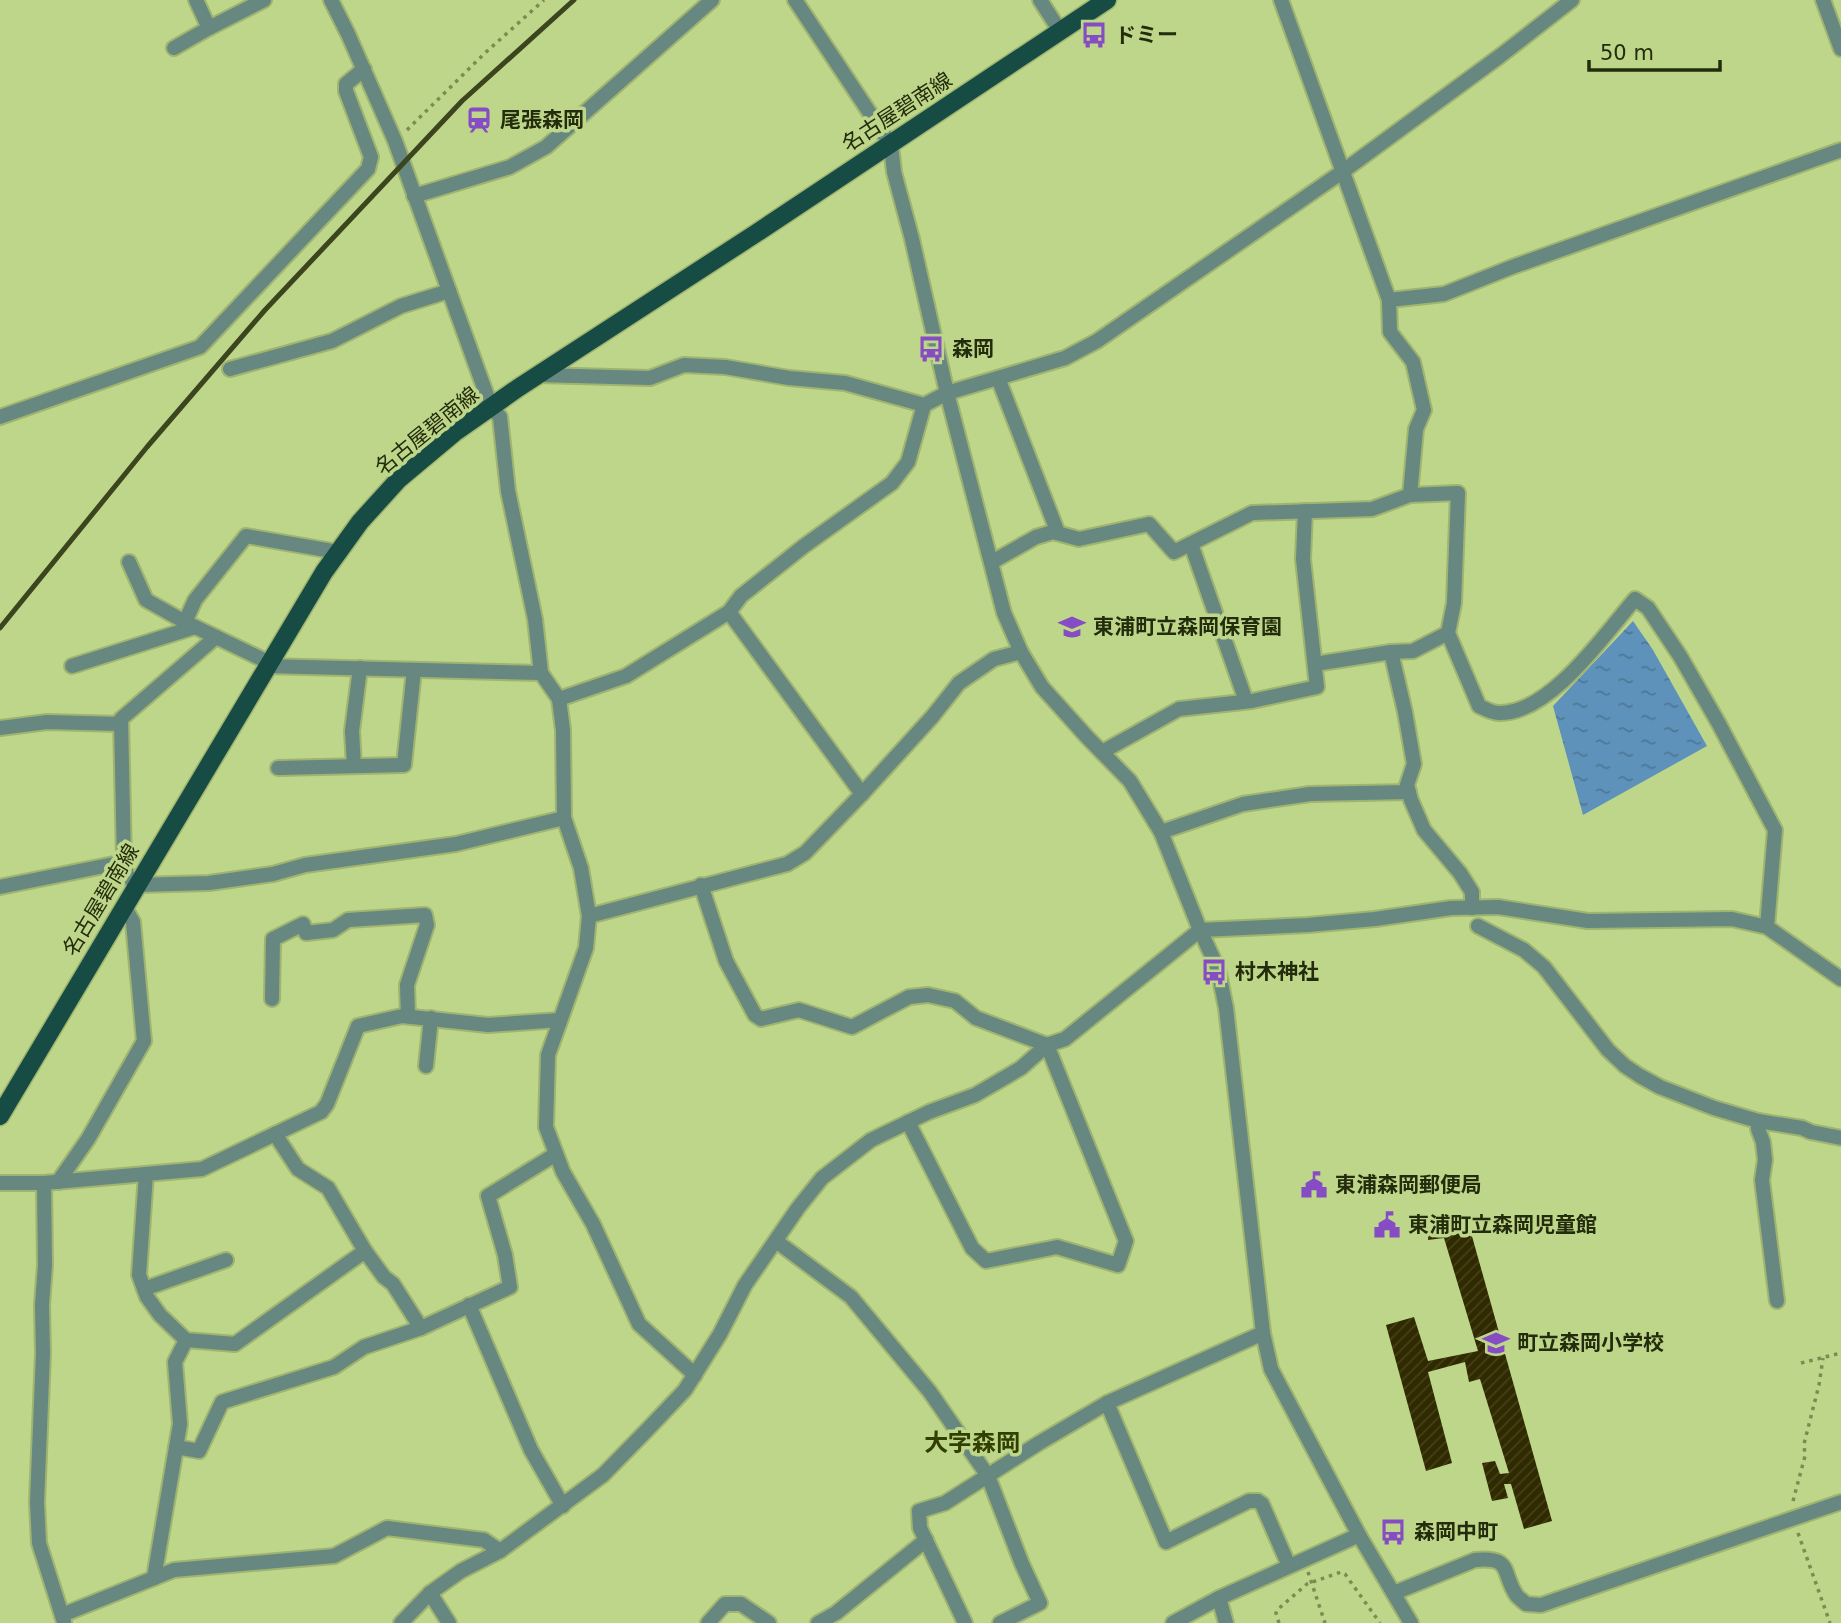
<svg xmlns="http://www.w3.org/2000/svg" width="1841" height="1623" font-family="'DejaVu Sans','Noto Sans JP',sans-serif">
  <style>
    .water { fill: url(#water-ripples) }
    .building { fill: url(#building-hatch) }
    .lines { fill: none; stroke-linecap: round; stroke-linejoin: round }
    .minor-casing { stroke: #9fb470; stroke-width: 18 }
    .tertiary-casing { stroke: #9fb470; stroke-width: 18 }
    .primary-casing { stroke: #9fb470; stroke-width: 21 }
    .path { stroke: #7a8c52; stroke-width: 3.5; stroke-dasharray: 3.5 5; stroke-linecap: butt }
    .minor { stroke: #678781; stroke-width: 14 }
    .tertiary { stroke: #678781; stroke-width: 14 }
    .primary { stroke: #174c45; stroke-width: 18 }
    .rail { stroke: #3b461f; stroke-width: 5 }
    .labels { text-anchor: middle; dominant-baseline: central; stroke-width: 7; stroke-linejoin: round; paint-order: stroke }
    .poi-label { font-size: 21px; font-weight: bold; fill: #232c0c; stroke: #bed689; text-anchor: start }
    .street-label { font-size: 21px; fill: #232c0c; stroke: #bed689 }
    .quarter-label { font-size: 24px; font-weight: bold; fill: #313f01; stroke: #bed689 }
  </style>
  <defs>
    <pattern id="water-ripples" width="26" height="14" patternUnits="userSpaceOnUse" patternTransform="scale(1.75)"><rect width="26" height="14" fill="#5e92ba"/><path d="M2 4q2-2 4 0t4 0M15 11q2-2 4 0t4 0" fill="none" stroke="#4d7796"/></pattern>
    <pattern id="building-hatch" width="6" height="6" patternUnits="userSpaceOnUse" patternTransform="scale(1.75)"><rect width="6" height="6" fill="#302a00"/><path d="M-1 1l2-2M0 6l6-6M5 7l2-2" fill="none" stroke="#45401b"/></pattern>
  </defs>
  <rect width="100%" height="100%" fill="#bed689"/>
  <!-- water -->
  <path class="water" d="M1633,621L1653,650L1707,746L1583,815L1553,706Z"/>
  <!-- building -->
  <path class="building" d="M1468,1222L1552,1521L1524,1529L1511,1484H1504L1508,1498L1492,1501L1482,1463L1495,1461L1500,1474L1509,1473L1480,1379L1469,1382L1465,1362L1428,1372L1452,1463L1426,1471L1386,1325L1414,1317L1428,1361L1478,1351L1444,1238L1428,1240V1232Z"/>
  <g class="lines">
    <!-- minor casing -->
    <g class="minor-casing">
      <g id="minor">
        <path d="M196,0L209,28"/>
        <path d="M795,0L891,145"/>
        <path d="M1040,0L1060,31"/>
        <path d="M1281,0L1389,300L1390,332L1413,362L1424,410L1416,429L1410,495"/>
        <path d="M1823,0L1841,49"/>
        <path d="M174,48L209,28L264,0"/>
        <path d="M414,196L510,167L546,147L712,0"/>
        <path d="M1389,300L1444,294L1512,267L1841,150"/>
        <path d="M230,369L332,341L401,306L449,291"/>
        <path d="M539,375L650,378L684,365L725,367L789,378L845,383L924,405L947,393L1065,358L1097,341L1342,172L1500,56L1572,0"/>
        <path d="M998,378L1058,533"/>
        <path d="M491,407L500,417L508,491L535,619L541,673L559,699L563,730L564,818L581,868L589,916L586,948L548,1055L546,1127L563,1172L593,1224L639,1324L695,1375"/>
        <path d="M0,417L200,347L368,169L371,157L346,91V84L364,69"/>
        <path d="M1191,544L1246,701"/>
        <path d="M129,562L146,600L185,622L268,662"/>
        <path d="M992,562L1036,537L1053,532L1079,539L1149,524L1174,552L1252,513L1372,509L1410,495L1458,493L1454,603L1448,633L1479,706C1485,709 1492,713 1499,713C1550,714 1604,635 1635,599L1648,608L1680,656L1719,724L1775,830L1767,927"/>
        <path d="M729,612L862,794"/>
        <path d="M185,622L195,600L246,536L338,552"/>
        <path d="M1391,652L1405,712L1414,764L1407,785L1411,800L1424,830L1460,873L1472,892V908"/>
        <path d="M1315,664L1391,652L1413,651L1448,633"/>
        <path d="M72,666L195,627"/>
        <path d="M266,666L541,673"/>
        <path d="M559,699L626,676L729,612L741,596L804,546L892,483L908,462L924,405"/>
        <path d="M0,728L47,722L121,724"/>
        <path d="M1102,752L1179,709L1252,701L1317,687L1303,559L1305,511"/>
        <path d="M354,766L352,731L360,668"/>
        <path d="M278,768L404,765L414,670"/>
        <path d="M1161,832L1243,804L1310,794L1409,792"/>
        <path d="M124,862L121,719L216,637"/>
        <path d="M701,885L726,961L755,1015L761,1019L799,1010L852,1027L909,997L928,995L955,1001L976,1018L1047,1045L1126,1241L1118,1265L1057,1247L986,1261L972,1248L908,1122"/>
        <path d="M0,887L124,862L127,875L136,885L209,883L273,874L305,865L456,844L564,818"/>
        <path d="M589,916L787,864L805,853L862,794L932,717L959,683L994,659L1021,652"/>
        <path d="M1478,926L1524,950L1544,967L1608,1050L1625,1066L1640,1076L1660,1087L1714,1108L1758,1121L1802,1128L1811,1132L1841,1138"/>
        <path d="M272,999L273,939L303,924L306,933L333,930L348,920L425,915L427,925L407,985L408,1016"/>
        <path d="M426,1066L431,1018"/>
        <path d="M1758,1121V1129L1763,1142L1765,1160L1762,1180L1777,1301"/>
        <path d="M275,1134L298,1169L328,1188L365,1251L384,1277L393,1284L421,1328"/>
        <path d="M146,1174L139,1275L147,1297L160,1315L186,1340L235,1344L365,1251"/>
        <path d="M58,1182L88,1139L144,1041L133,922L124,906"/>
        <path d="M0,1183H44L202,1169L321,1112L327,1104L358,1026L402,1016L488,1025L560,1020"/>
        <path d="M44,1183L45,1265L42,1305L43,1353L37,1502L39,1543L64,1622"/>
        <path d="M776,1241L851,1297L930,1392L988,1476L1022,1564L1040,1603L1000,1623"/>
        <path d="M144,1289L226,1260"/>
        <path d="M469,1305L531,1450L563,1506"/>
        <path d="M1107,1403L1166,1542L1249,1501H1258L1262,1504L1289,1566"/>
        <path d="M176,1447L199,1451L222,1402L334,1367L364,1347L421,1328L510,1287L505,1255L488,1196L556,1154"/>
        <path d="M154,1578L180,1424L175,1362L186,1340"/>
        <path d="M430,1593L449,1623"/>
        <path d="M1394,1593L1475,1560C1514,1556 1501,1574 1517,1596C1520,1599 1523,1601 1526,1604L1541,1605L1841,1502"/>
        <path d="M1219,1598L1226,1623"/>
        <path d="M62,1615L174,1570L334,1556L387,1528L484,1540L500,1551"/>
        <path d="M401,1623L430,1593L461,1571L500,1551L603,1475L648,1429L685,1390L720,1334L745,1285L798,1208L822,1178L871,1140L929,1112L975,1095L1021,1068L1047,1045L1065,1039L1200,930L1308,925L1375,919L1451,908L1498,907L1588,921L1732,919L1767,927L1841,979"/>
        <path d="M708,1623L725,1604H741L769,1623"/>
        <path d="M818,1623L836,1613L926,1540"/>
        <path d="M965,1623L920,1528L919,1511L945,1503L1039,1443L1107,1403L1263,1333"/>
        <path d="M1173,1623L1219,1598L1359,1535"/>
      </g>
    </g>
    <!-- tertiary casing -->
    <g class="tertiary-casing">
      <g id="tertiary">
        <path d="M331,0L348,34L395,141L491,407"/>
        <path d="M891,145L894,172L912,239L947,393L1004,613L1021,652L1042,687L1087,737L1130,781L1161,832L1200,930L1218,969L1226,1008L1263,1333L1271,1369L1359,1535L1411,1623"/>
      </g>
    </g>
    <!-- primary casing -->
    <g class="primary-casing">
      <path id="primary" d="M0,1116L324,572L360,522L399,479L454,433L518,388L755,234L1107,0"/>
    </g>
    <!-- path -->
    <g class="path">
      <path d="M407,130L485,53L544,0"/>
      <path d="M1801,1363L1841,1353"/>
      <path d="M1793,1501L1805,1456L1804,1444L1819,1385L1823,1358"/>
      <path d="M1798,1533L1830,1623"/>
      <path d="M1308,1572L1325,1623"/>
      <path d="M1279,1623L1276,1613L1277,1610L1307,1584L1341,1572L1345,1574L1380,1623"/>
    </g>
    <!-- minor -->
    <use href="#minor" class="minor"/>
    <!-- tertiary -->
    <use href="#tertiary" class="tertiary"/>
    <!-- primary -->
    <use href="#primary" class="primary"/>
    <!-- rail -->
    <path class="rail" d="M0,628L147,447L265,310L462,101L574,0"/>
  </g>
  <!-- icons -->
  <defs>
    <g id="bus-bare" transform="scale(2.1)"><path d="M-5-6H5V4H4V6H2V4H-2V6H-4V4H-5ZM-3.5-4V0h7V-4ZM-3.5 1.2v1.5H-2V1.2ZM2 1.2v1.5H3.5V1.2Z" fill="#854cc3" stroke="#bed689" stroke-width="2.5" paint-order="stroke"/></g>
    <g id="station-bare" transform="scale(2.1)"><path d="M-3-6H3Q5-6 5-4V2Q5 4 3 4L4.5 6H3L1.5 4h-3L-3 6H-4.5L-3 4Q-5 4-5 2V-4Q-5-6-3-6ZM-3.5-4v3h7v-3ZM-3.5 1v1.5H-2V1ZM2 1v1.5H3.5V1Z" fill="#854cc3" stroke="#bed689" stroke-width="2.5" paint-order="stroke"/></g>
    <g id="school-bare" transform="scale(2.1)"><path d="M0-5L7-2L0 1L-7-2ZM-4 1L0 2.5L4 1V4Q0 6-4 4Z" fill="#854cc3" stroke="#bed689" stroke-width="2.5" paint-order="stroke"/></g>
    <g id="civic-bare" transform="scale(2.1)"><path d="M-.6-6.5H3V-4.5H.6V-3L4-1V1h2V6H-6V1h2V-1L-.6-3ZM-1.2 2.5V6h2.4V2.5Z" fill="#854cc3" stroke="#bed689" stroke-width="2.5" paint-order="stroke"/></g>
  </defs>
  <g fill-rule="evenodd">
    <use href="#bus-bare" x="1094" y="35"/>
    <use href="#station-bare" x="479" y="120"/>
    <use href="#bus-bare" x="931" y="349"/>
    <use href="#school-bare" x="1072" y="627"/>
    <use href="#bus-bare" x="1214" y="972"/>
    <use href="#civic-bare" x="1314" y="1185"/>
    <use href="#civic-bare" x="1387" y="1225"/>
    <use href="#school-bare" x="1496" y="1343"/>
    <use href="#bus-bare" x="1393" y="1532"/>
  </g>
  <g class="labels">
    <!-- poi labels -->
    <g class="poi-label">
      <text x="1115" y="35">ドミー</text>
      <text x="500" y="120">尾張森岡</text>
      <text x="952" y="349">森岡</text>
      <text x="1093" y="627">東浦町立森岡保育園</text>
      <text x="1235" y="972">村木神社</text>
      <text x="1335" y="1185">東浦森岡郵便局</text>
      <text x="1408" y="1225">東浦町立森岡児童館</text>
      <text x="1517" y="1343">町立森岡小学校</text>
      <text x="1414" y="1532">森岡中町</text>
    </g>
    <!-- street labels -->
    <g class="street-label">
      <text transform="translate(897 112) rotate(-33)">名古屋碧南線</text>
      <text transform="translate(427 431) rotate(-39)">名古屋碧南線</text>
      <text transform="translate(101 900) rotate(-59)">名古屋碧南線</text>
    </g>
    <!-- quarter labels -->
    <g class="quarter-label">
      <text x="972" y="1443">大字森岡</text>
    </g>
  </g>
  <!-- scale -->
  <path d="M1589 60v10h131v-10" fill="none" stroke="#232c0c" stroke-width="3.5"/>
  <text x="1600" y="60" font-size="21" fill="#232c0c" stroke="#bed689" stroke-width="5" paint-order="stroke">50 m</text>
</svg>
